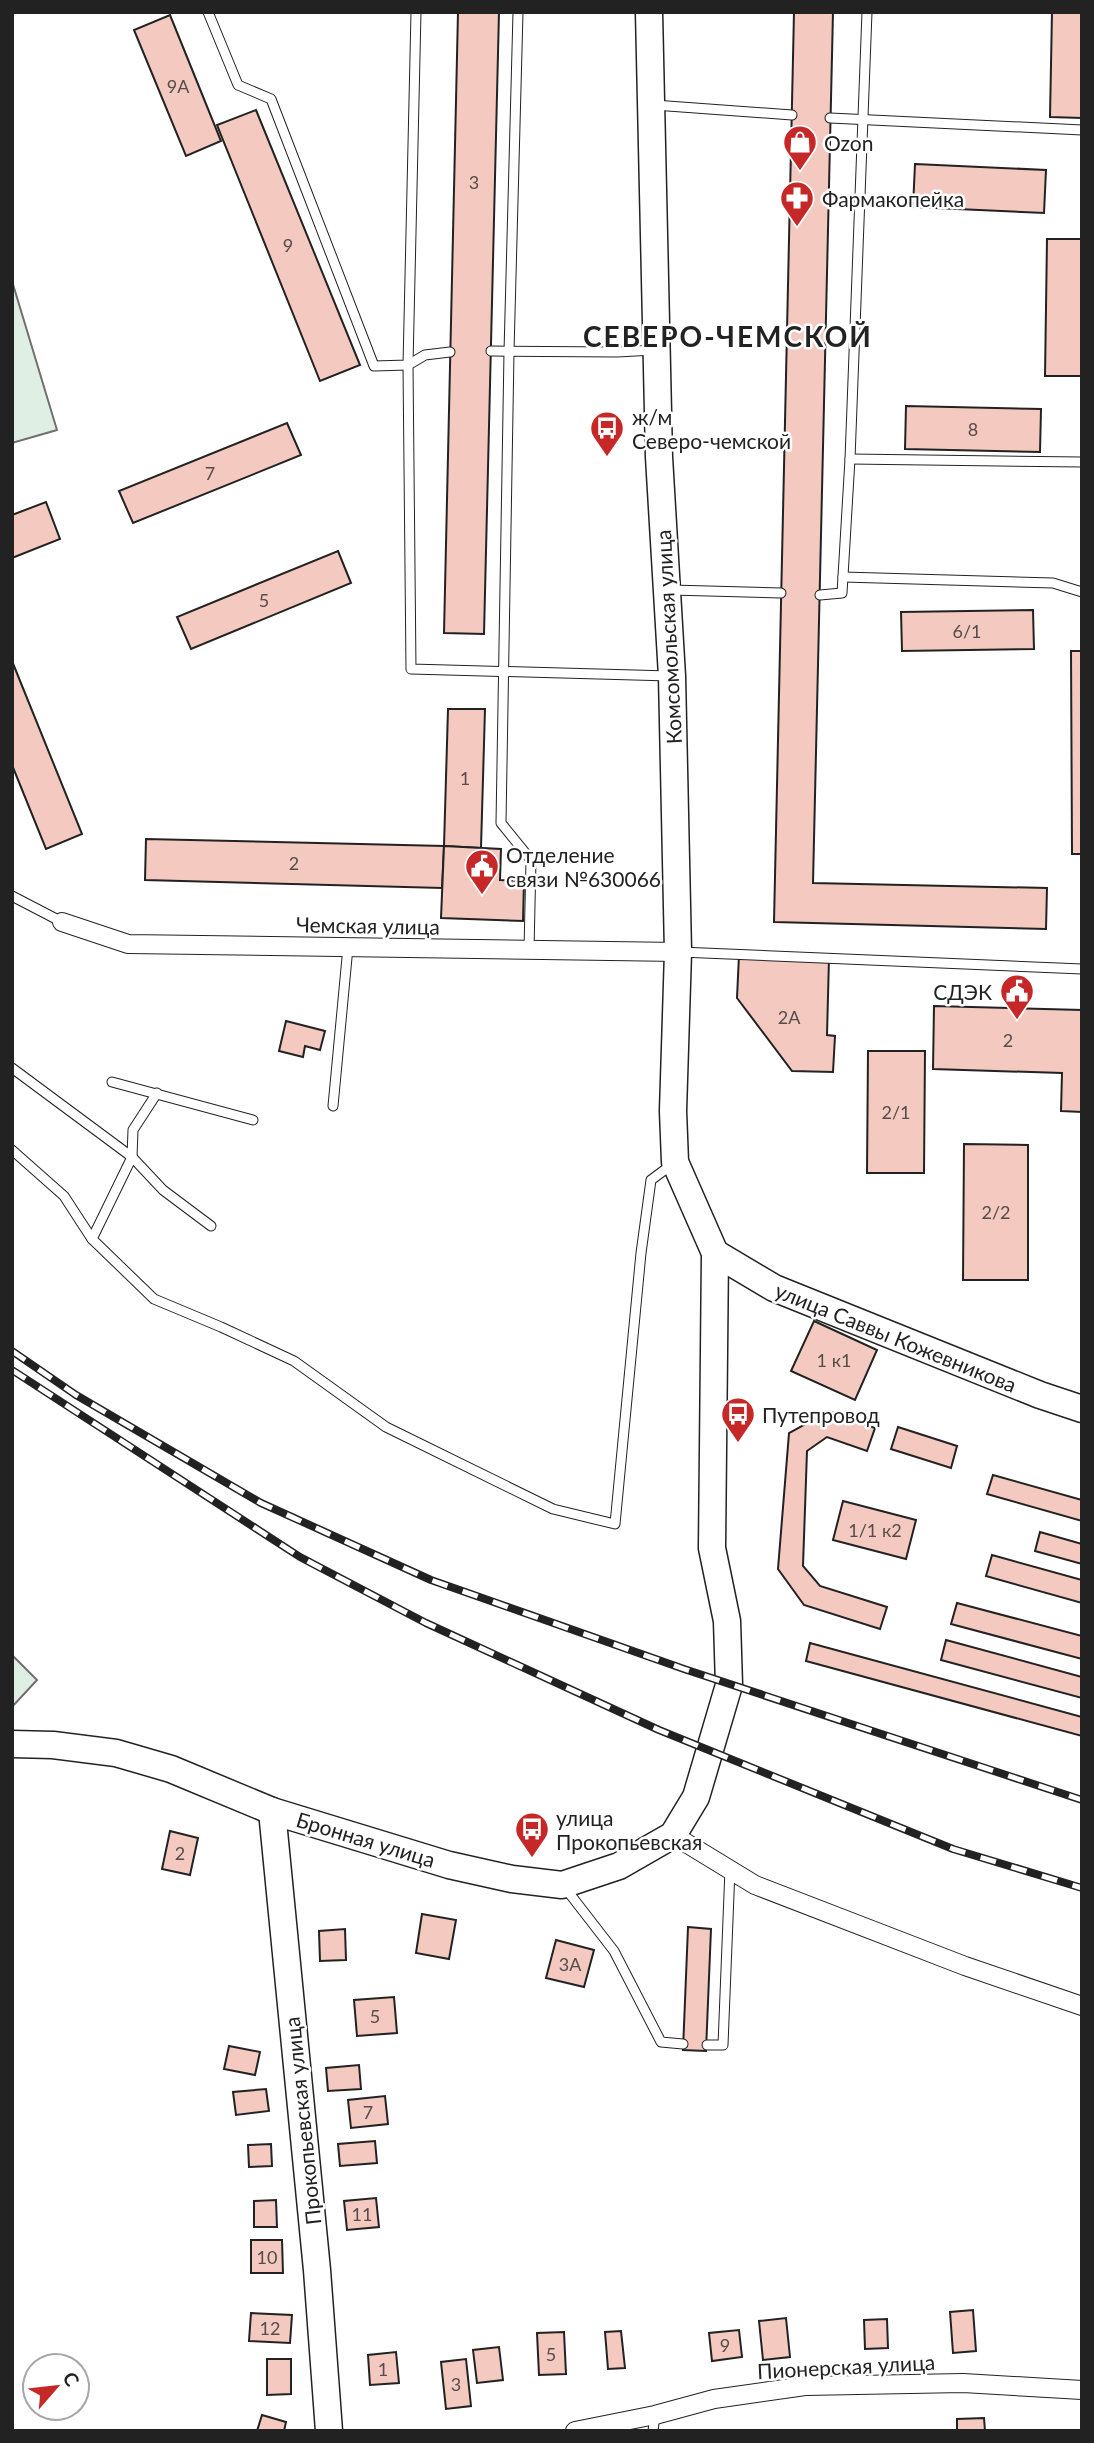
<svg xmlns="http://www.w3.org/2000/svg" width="1094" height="2443" font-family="Lato,sans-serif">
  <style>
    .green { fill: #e0efe3; stroke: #6f6f6f; stroke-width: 2 }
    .building { fill: #f3c9c0; stroke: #222; stroke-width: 2 }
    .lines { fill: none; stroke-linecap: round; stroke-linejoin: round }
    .lane-casing { stroke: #222; stroke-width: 11 }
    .street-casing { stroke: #222; stroke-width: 20 }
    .secondary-casing { stroke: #222; stroke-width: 29 }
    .lane { stroke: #fff; stroke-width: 9 }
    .street { stroke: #fff; stroke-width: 18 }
    .secondary { stroke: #fff; stroke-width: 26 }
    .rail-casing { stroke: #222; stroke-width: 8 }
    .rail { stroke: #fff; stroke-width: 5; stroke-dasharray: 16; stroke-linecap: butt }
    .labels { text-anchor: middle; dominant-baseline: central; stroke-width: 5; stroke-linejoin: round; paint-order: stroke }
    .number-label { font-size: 18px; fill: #564c4a }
    .poi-label { font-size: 21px; fill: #222; stroke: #fff; text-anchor: start }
    .street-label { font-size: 21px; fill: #222; stroke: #fff }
    .district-label { font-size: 28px; font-weight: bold; letter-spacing: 2px; fill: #222; stroke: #fff }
  </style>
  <rect width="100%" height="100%" fill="#fff"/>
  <!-- green -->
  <g class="green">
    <path d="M12,281L57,430L12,443Z"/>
    <path d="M12,1655L37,1680L12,1707Z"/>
  </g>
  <!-- building -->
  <g class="building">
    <path d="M458,12H499L484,634L444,633Z"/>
    <path d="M794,12H833L813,883L1047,888L1046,929L774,922Z"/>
    <path d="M1052,12H1082V118L1050,117Z"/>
    <path d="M170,15L221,141L186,156L134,30Z"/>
    <path d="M256,110L360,365L320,381L217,125Z"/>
    <path d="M915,164L1046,170L1044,213L913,207Z"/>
    <path d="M1047,239H1082V376H1045Z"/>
    <path d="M906,406L1041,409L1040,452L905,449Z"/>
    <path d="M287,423L301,455L133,523L119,491Z"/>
    <path d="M46,502L60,539L12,558V515Z"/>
    <path d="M338,551L351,583L191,649L177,617Z"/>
    <path d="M1033,610L1034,649L902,651L901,612Z"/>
    <path d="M1071,651H1082V854H1072Z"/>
    <path d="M12,661L82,834L46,849L12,765Z"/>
    <path d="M448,709H485L481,848L444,846Z"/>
    <path d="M146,839L444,846L442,888L145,880Z"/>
    <path d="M444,846L501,849L500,880L524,881L523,921L441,918Z"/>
    <path d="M739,955L829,958L827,1035L835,1036L833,1072L792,1071L737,998Z"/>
    <path d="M934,1006L1082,1010V1112L1061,1111L1062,1073L933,1069Z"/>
    <path d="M286,1021L325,1031L320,1050L305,1046L303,1057L279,1051Z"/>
    <path d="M868,1051H925L924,1173H867Z"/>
    <path d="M964,1144L1028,1145V1280H963Z"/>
    <path d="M814,1321L877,1350L855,1400L791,1371Z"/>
    <path d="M829,1411L875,1428L867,1451L827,1437L807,1451L803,1566L820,1586L887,1607L880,1629L804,1605L778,1569L789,1433Z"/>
    <path d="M898,1427L957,1446L951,1468L891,1449Z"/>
    <path d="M993,1475L1082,1500V1521L987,1494Z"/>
    <path d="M843,1501L916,1520L906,1559L833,1540Z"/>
    <path d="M1040,1532L1082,1544V1564L1035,1551Z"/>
    <path d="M992,1555L1082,1580V1603L986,1576Z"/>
    <path d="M957,1603L1082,1636V1659L951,1624Z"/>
    <path d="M946,1640L1082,1677V1698L941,1660Z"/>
    <path d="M810,1643L1082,1717V1736L806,1661Z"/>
    <path d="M170,1831L198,1838L190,1875L162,1869Z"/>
    <path d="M422,1914L456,1920L449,1959L416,1953Z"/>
    <path d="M688,1927L711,1929L706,2051L683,2050Z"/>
    <path d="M345,1929L346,1960L320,1961L319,1931Z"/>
    <path d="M556,1940L594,1950L584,1987L546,1978Z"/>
    <path d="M394,1997L397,2033L357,2036L354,2000Z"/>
    <path d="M229,2046L260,2052L255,2075L224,2069Z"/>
    <path d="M359,2065L361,2089L328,2091L326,2068Z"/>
    <path d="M266,2089L269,2111L236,2115L233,2092Z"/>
    <path d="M385,2096L388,2124L351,2128L348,2100Z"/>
    <path d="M375,2141L377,2163L340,2166L338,2144Z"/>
    <path d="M271,2144L272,2166L249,2167L248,2145Z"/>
    <path d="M376,2198L379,2227L347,2230L344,2201Z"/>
    <path d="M276,2200L277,2227H254V2201Z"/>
    <path d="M251,2240H282L283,2273H251Z"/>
    <path d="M973,2310L976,2351L953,2353L950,2312Z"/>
    <path d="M251,2313L292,2315L290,2343L249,2341Z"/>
    <path d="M786,2318L790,2357L763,2360L759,2321Z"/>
    <path d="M887,2319L888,2348L865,2349L864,2320Z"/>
    <path d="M739,2330L742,2357L712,2361L709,2333Z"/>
    <path d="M621,2331L625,2368L608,2369L605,2332Z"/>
    <path d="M564,2332L566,2374L539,2375L537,2333Z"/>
    <path d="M499,2347L503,2380L477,2383L473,2350Z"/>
    <path d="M396,2352L399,2383L370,2385L368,2355Z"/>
    <path d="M267,2359H291V2394L267,2395Z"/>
    <path d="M466,2359L471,2406L446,2409L441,2362Z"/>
    <path d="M262,2415L286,2422L284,2431H257Z"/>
    <path d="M984,2418L985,2431H957V2419Z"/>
  </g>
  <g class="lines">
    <!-- lane casing -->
    <g class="lane-casing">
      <g id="lane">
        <path d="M208,12L238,85L271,99L374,366L408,365L425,355L450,352"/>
        <path d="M416,12L408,365L411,669L670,676"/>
        <path d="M518,12L509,352L501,823L531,860L529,950"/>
        <path d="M654,105L792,115"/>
        <path d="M830,118L1082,130"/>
        <path d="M491,351L617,352L654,350"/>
        <path d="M850,459L1082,462"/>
        <path d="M843,577L1053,583L1082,592"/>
        <path d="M671,590L781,593"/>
        <path d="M820,595L842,593L850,459L867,12"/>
        <path d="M12,896L62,922"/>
        <path d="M680,952L1082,969"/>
        <path d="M12,1068L132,1157L163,1190L211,1226"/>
        <path d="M112,1082L253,1120"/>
        <path d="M333,1106L348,947"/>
        <path d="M12,1150L64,1196L92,1239L154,1299L221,1327L294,1361L386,1427L553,1509L615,1524L641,1253L651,1180L674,1163"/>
        <path d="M92,1239L132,1157L133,1130L157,1093"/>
        <path d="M566,1889L614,1951L661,2042L683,2044"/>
        <path d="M707,2045H723L730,1869"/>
        <path d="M653,2431L655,2415"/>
      </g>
    </g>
    <!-- street casing -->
    <g class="street-casing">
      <g id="street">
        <path d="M62,922L128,944L678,952"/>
        <path d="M673,1835L755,1885L965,1966L1082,2006"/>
        <path d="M575,2431L655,2415L714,2399L805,2386L963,2383L1082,2390"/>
      </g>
    </g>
    <!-- secondary casing -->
    <g class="secondary-casing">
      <g id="secondary">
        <path d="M715,1253L774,1288L1040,1395L1082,1409"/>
        <path d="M12,1744L53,1745L116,1753L171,1769L272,1811L449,1865L512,1879L562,1885L619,1866L673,1835L696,1797L729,1685L727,1621L712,1548L715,1253L675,1162L673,1111L678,952L672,676L659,457L649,12"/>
        <path d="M272,1811L317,2270L329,2431"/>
      </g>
    </g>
    <!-- lane -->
    <use href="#lane" class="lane"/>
    <!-- street -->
    <use href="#street" class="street"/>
    <!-- secondary -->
    <use href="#secondary" class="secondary"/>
    <!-- rail casing -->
    <g class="rail-casing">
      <g id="rail">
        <path d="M12,1351L76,1395L261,1503L431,1580L684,1669L1082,1800"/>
        <path d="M12,1370L300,1557L426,1623L659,1730L953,1849L1082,1888"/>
      </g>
    </g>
    <!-- rail -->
    <use href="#rail" class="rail"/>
  </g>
  <!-- icons -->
  <defs>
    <g id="shop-pin" transform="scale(1.75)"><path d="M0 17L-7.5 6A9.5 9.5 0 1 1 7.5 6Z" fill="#c62828" stroke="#fff"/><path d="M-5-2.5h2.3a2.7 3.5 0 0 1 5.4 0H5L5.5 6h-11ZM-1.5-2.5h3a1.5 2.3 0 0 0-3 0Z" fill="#fff"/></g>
    <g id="pharmacy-pin" transform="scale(1.75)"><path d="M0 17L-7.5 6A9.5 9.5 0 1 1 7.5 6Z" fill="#c62828" stroke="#fff"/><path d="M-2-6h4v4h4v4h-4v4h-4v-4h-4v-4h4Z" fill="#fff"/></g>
    <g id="bus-pin" transform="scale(1.75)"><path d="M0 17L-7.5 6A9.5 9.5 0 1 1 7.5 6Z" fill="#c62828" stroke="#fff"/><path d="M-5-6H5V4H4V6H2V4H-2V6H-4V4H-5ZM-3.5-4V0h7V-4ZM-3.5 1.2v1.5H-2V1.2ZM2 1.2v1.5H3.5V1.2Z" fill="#fff"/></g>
    <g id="civic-pin" transform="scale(1.75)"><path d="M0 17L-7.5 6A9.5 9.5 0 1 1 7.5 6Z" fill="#c62828" stroke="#fff"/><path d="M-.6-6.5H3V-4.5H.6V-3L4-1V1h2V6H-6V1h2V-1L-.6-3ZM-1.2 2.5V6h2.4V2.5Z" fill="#fff"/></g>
  </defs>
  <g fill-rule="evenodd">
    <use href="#shop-pin" x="800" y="142"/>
    <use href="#pharmacy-pin" x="797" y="198"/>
    <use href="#bus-pin" x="607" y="428"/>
    <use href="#civic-pin" x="482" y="866"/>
    <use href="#civic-pin" x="1017" y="991"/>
    <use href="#bus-pin" x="738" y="1414"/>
    <use href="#bus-pin" x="532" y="1829"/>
  </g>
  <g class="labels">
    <!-- number labels -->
    <g class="number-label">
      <text x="178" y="86">9А</text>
      <text x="474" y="182">3</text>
      <text x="288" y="245">9</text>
      <text x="973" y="429">8</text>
      <text x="210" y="473">7</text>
      <text x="264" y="600">5</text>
      <text x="967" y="631">6/1</text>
      <text x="465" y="778">1</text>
      <text x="294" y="863">2</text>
      <text x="789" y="1017">2А</text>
      <text x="1008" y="1040">2</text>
      <text x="896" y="1112">2/1</text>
      <text x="996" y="1212">2/2</text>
      <text x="834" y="1360">1 к1</text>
      <text x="875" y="1530">1/1 к2</text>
      <text x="180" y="1853">2</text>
      <text x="570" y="1964">3А</text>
      <text x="375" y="2016">5</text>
      <text x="368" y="2112">7</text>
      <text x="362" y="2214">11</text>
      <text x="267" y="2257">10</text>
      <text x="270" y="2328">12</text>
      <text x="725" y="2345">9</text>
      <text x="551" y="2354">5</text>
      <text x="383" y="2369">1</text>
      <text x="456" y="2384">3</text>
    </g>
    <!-- poi labels -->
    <g class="poi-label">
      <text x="824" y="142">Ozon</text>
      <text x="822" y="198">Фармакопейка</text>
      <text x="632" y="416">ж/м<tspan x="632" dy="24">Северо-чемской</tspan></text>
      <text x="506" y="854">Отделение<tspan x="506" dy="24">связи №630066</tspan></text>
      <text x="992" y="991" text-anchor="end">СДЭК</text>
      <text x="762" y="1414">Путепровод</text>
      <text x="556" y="1817">улица<tspan x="556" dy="24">Прокопьевская</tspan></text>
    </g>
    <!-- street labels -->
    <g class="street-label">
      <text transform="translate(668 637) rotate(-93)">Комсомольская улица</text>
      <text transform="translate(368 925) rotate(1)">Чемская улица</text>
      <text transform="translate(896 1337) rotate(22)">улица Саввы Кожевникова</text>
      <text transform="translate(366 1839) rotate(17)">Бронная улица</text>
      <text transform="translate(302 2121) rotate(-96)">Прокопьевская улица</text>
      <text transform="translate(846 2366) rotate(-3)">Пионерская улица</text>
    </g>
    <!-- district labels -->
    <g class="district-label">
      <text x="728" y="336">СЕВЕРО-ЧЕМСКОЙ</text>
    </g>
  </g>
  <!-- border -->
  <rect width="1094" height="2443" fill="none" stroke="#222222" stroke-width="28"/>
  <!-- north arrow -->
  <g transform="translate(56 2387) rotate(62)"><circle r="33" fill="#ffffff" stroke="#a7a7a7" stroke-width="2"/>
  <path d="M0-5L12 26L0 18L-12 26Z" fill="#c62828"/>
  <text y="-10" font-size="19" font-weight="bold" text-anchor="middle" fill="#222222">С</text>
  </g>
</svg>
